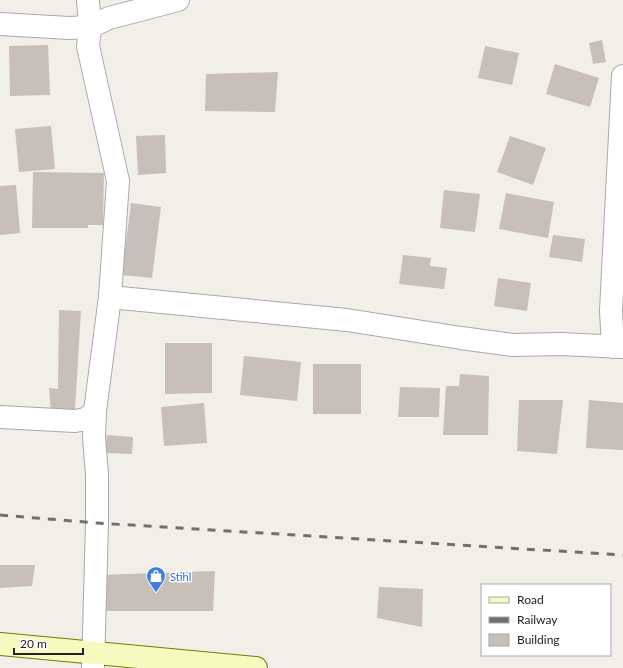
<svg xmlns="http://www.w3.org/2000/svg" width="623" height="668" font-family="Lato,sans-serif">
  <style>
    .building { fill: #c7bfb8 }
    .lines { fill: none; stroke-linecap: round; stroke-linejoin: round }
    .minor-casing { stroke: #a9a9a9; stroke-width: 24 }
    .secondary-casing { stroke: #707d05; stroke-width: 24 }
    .minor { stroke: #fff; stroke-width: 22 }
    .secondary { stroke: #f7fabf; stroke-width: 22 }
    .rail { stroke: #707070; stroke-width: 3; stroke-dasharray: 8 8; stroke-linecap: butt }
    .labels { text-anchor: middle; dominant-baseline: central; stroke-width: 3; stroke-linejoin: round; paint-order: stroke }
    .shop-label { font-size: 11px; fill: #366cbe; stroke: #fff; text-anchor: start }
  </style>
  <rect width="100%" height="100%" fill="#f2efe9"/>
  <!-- building -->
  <g class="building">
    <path d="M602,40L606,62L593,64L589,43Z"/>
    <path d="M48,45L50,95L10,96L9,46Z"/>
    <path d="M485,46L519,53L512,85L478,78Z"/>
    <path d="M555,64L599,78L590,107L546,94Z"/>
    <path d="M278,72L275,112L205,111L206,74Z"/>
    <path d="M51,126L55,169L19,172L15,129Z"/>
    <path d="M165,135L166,173L138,175L136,136Z"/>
    <path d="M510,136L546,148L533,185L497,172Z"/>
    <path d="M33,172L104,173L103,225H88V228H32Z"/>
    <path d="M16,185L20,233L0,235V186Z"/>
    <path d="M444,190L480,194L475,232L440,228Z"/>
    <path d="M506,193L554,202L548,238L499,229Z"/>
    <path d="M131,203L161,207L152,278L122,275Z"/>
    <path d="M553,235L585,239L582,262L549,257Z"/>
    <path d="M403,255L431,258L430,266L447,268L444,289L399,284Z"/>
    <path d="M498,278L531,283L527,311L494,306Z"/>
    <path d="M59,310L81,311L75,409L51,413L49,388L58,389Z"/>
    <path d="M165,343H212V393L165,394Z"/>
    <path d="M244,356L301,362L297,401L240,395Z"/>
    <rect x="313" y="364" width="48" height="50"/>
    <path d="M460,374L489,376L488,435H443L446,386H459Z"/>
    <path d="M400,387L440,388L439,417H398Z"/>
    <path d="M519,400H563L557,454L517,451Z"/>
    <path d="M589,400L623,403V450L586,448Z"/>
    <path d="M204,403L207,443L164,446L161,407Z"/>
    <path d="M107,435L133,437L132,454L105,453Z"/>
    <path d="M0,565H35L32,586L0,588Z"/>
    <path d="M215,571L213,611H97L98,575Z"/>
    <path d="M379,587L423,589L422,627L377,618Z"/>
  </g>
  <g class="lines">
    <!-- minor casing -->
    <g class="minor-casing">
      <g id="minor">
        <path d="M88,0L90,27L88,46L118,181L110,297L95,411L94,437L97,475V523L93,668"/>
        <path d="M0,24L69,28L90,27L109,18L178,0"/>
        <path d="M110,297L347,320L461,338L513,345L561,344L623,347"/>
        <path d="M613,347L611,311L623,76"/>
        <path d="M0,417L75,421L86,419L95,411"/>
      </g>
    </g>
    <!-- secondary casing -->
    <g class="secondary-casing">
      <path id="secondary" d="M0,644L256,668"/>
    </g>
    <!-- minor -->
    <use href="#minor" class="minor"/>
    <!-- secondary -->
    <use href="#secondary" class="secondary"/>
    <!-- rail -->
    <path class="rail" d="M0,515L97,523L623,555"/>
  </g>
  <!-- icons -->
  <defs>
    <g id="shop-pin" transform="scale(1)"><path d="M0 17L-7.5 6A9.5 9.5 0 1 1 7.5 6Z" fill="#3f7fe0" stroke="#fff"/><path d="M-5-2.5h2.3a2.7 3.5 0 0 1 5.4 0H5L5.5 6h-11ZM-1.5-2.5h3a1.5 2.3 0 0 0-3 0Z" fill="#fff"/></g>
  </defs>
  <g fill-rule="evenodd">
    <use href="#shop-pin" x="156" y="576"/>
  </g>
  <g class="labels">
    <!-- shop labels -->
    <g class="shop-label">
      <text x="170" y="576">Stihl</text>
    </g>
  </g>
  <!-- legend -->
  <rect x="481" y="584" width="130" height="72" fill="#ffffff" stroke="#a7a7a7"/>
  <rect x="489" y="597" width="20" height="6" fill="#f7fabf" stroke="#a7a7a7"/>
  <text x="517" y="604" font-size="12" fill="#222222">Road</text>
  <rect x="489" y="617" width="20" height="6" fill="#707070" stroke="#a7a7a7"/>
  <text x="517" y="624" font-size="12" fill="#222222">Railway</text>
  <rect x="489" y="634" width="20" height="12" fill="#c7bfb8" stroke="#a7a7a7"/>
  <text x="517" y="644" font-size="12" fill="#222222">Building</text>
  <!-- scale -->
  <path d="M14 648v6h69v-6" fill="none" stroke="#222222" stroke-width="2"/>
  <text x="20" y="648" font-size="12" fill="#222222" stroke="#ffffff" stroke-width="3" paint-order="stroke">20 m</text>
</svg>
